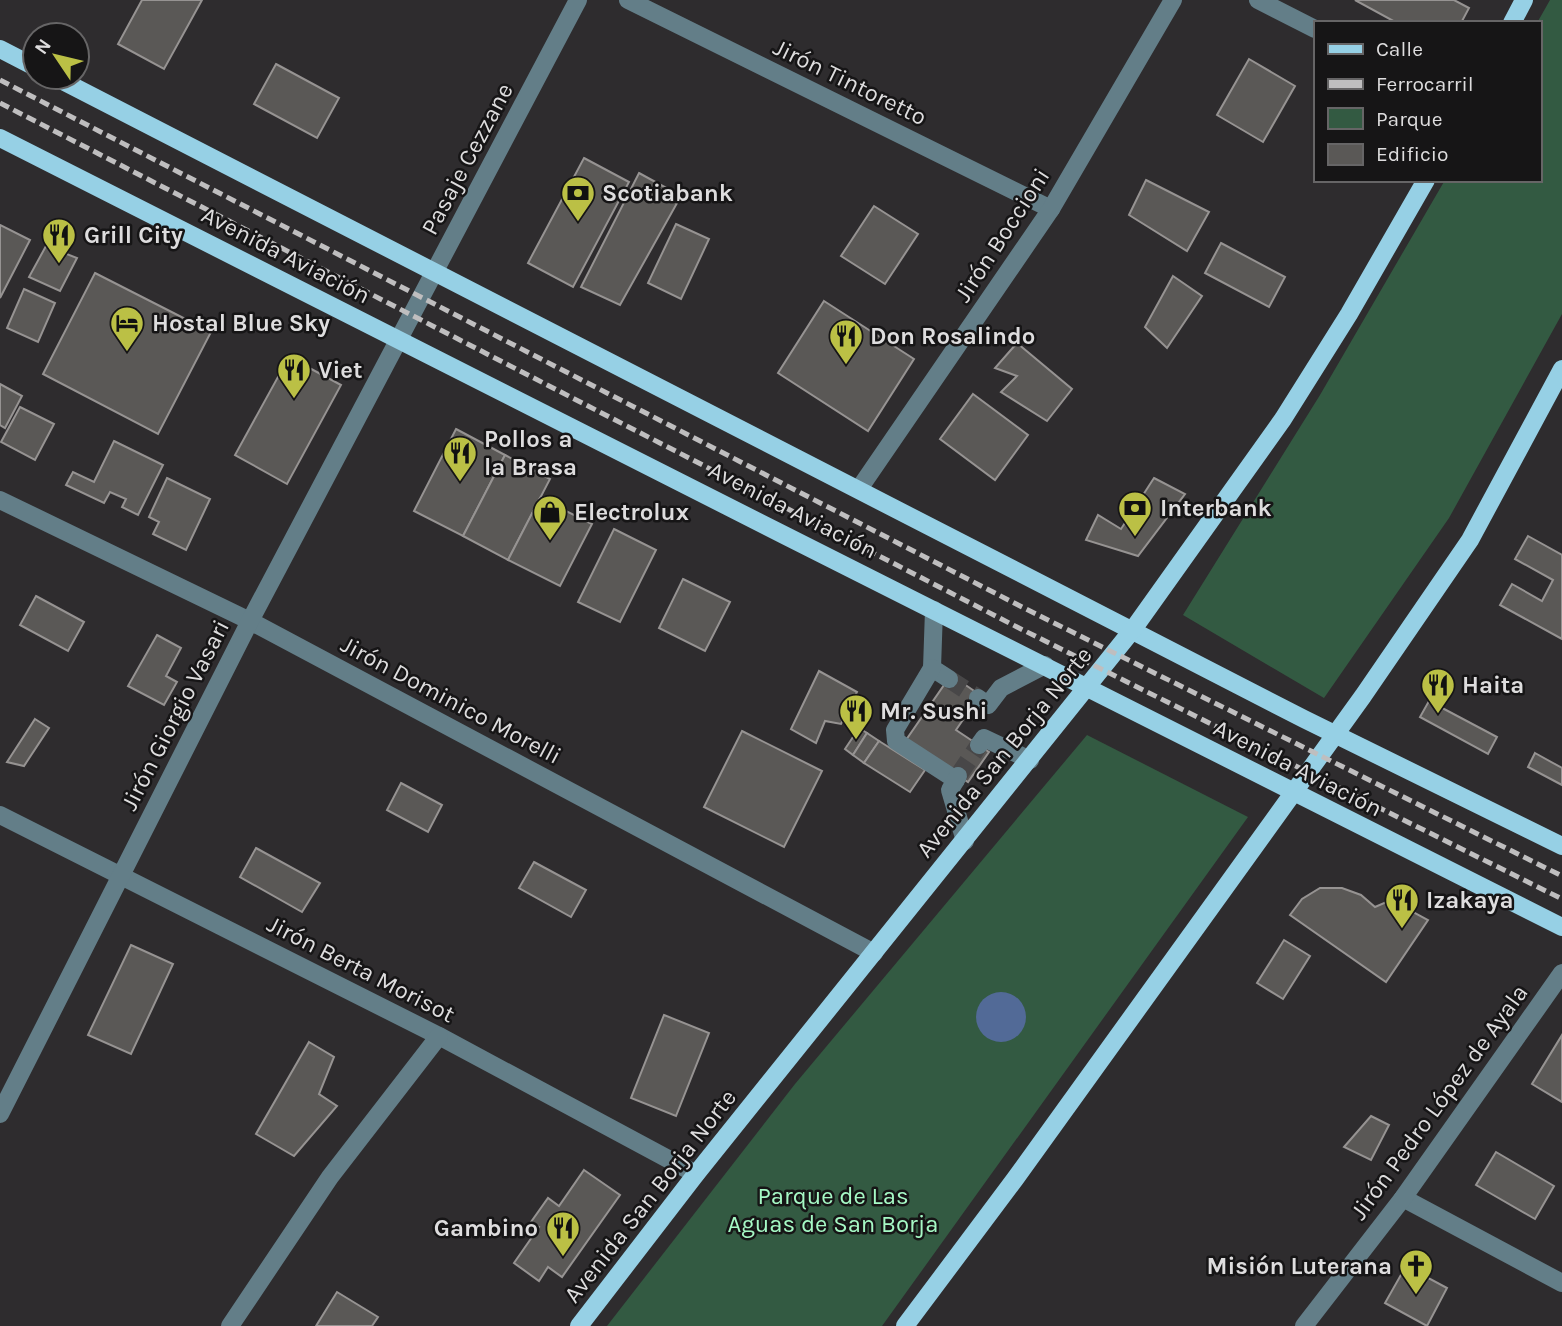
<svg xmlns="http://www.w3.org/2000/svg" width="1562" height="1326" font-family="Karla,sans-serif">
  <style>
    .green { fill: #335a42 }
    .water { fill: #526a97 }
    .building { fill: #5a5856; stroke: #969392; stroke-width: 2 }
    .lines { fill: none; stroke-linecap: round; stroke-linejoin: round }
    .minor-tunnel { stroke: #484748; stroke-width: 18; stroke-dasharray: 18 9; stroke-linecap: butt }
    .minor { stroke: #637e88; stroke-width: 18 }
    .major { stroke: #96d0e5; stroke-width: 18 }
    .rail { stroke: #bfbebf; stroke-width: 5; stroke-dasharray: 10 5; stroke-linecap: butt }
    .labels { text-anchor: middle; dominant-baseline: central; stroke-width: 5; stroke-linejoin: round; paint-order: stroke }
    .street-label { font-size: 24px; fill: #deddde; stroke: #161516 }
    .poi-label { font-size: 24px; font-weight: bold; fill: #deddde; stroke: #161516; text-anchor: start }
    .park-label { font-size: 24px; fill: #a6f9c5; stroke: #161516 }
  </style>
  <rect width="100%" height="100%" fill="#2e2c2e"/>
  <!-- green -->
  <g class="green">
    <path d="M1550,0H1562V314L1449,518L1324,698L1183,615L1320,395L1445,180H1539L1537,23Z"/>
    <path d="M1087,735L1248,817L882,1326H607L795,1084Z"/>
  </g>
  <!-- water -->
  <circle class="water" cx="1001" cy="1017" r="25"/>
  <!-- building -->
  <g class="building">
    <path d="M142,0H202L164,69L118,44Z"/>
    <path d="M1355,0H1454L1469,8L1461,23H1397Z"/>
    <path d="M1249,59L1295,86L1263,142L1217,115Z"/>
    <path d="M276,64L339,98L317,138L254,104Z"/>
    <path d="M584,158L629,182L573,287L528,263Z"/>
    <path d="M639,173L681,196L620,305L581,287Z"/>
    <path d="M1146,180L1209,212L1187,251L1129,215Z"/>
    <path d="M874,206L918,234L885,284L841,256Z"/>
    <path d="M676,224L709,239L681,299L648,283Z"/>
    <path d="M0,225L30,240L0,298Z"/>
    <path d="M1221,243L1285,277L1269,307L1205,273Z"/>
    <path d="M46,246L77,258L60,291L29,277Z"/>
    <path d="M95,273L211,332L158,434L43,374Z"/>
    <path d="M1173,276L1202,296L1167,348L1145,327Z"/>
    <path d="M24,289L55,303L38,342L7,328Z"/>
    <path d="M824,301L914,359L868,431L778,373Z"/>
    <path d="M1017,343L1072,389L1047,421L1001,392L1017,376L995,368Z"/>
    <path d="M289,357L341,385L287,484L235,455Z"/>
    <path d="M0,384L22,396L5,428L0,425Z"/>
    <path d="M973,394L1028,435L995,480L940,439Z"/>
    <path d="M20,407L54,424L35,460L1,442Z"/>
    <path d="M456,429L505,455L463,536L414,511Z"/>
    <path d="M114,441L163,465L138,515L122,507L126,499L110,492L104,503L66,485L73,472L94,482Z"/>
    <path d="M505,455L550,479L508,560L463,536Z"/>
    <path d="M167,478L210,499L186,550L153,534L159,522L149,517Z"/>
    <path d="M1154,478L1185,494L1138,556L1086,540L1098,515L1121,529Z"/>
    <path d="M540,498L592,524L560,586L508,560Z"/>
    <path d="M614,529L656,550L620,622L578,602Z"/>
    <path d="M1528,536L1562,555V639L1500,605L1512,584L1542,601L1553,580L1515,559Z"/>
    <path d="M683,579L730,602L705,651L659,628Z"/>
    <path d="M36,596L84,622L68,651L20,625Z"/>
    <path d="M157,635L181,648L166,676L177,682L164,705L128,686Z"/>
    <path d="M819,671L857,692L841,724L825,721L816,743L791,729Z"/>
    <path d="M951,675L980,695L956,730L989,752L968,782L906,740Z"/>
    <path d="M1429,701L1497,737L1488,754L1420,717Z"/>
    <path d="M35,719L49,728L24,766L7,762Z"/>
    <path d="M859,728L867,733L853,755L845,749Z"/>
    <path d="M742,731L822,771L784,847L704,807Z"/>
    <path d="M867,733L879,741L864,763L853,755Z"/>
    <path d="M879,741L925,770L910,792L864,763Z"/>
    <path d="M1535,753L1562,768V785L1528,767Z"/>
    <path d="M401,783L442,805L428,832L387,810Z"/>
    <path d="M256,848L320,883L302,912L240,877Z"/>
    <path d="M534,862L586,890L571,917L519,888Z"/>
    <path d="M1320,888H1342L1361,895L1375,907L1391,900L1428,920L1386,982L1290,915L1302,899Z"/>
    <path d="M1284,940L1310,956L1283,999L1257,983Z"/>
    <path d="M131,945L173,964L131,1054L88,1035Z"/>
    <path d="M664,1015L709,1033L676,1116L631,1098Z"/>
    <path d="M1562,1035V1102L1532,1084Z"/>
    <path d="M309,1042L334,1057L319,1094L337,1106L294,1156L256,1134Z"/>
    <path d="M1371,1116L1389,1125L1371,1160L1344,1147Z"/>
    <path d="M1496,1152L1554,1186L1535,1219L1476,1185Z"/>
    <path d="M584,1170L620,1195L562,1277L548,1267L539,1281L514,1263L539,1227L531,1222L548,1198L559,1206Z"/>
    <path d="M1406,1266L1447,1288L1427,1326L1385,1303Z"/>
    <path d="M337,1292L378,1317L372,1326H316Z"/>
  </g>
  <g class="lines">
    <!-- minor-tunnel -->
    <g class="minor-tunnel">
      <path d="M949,679L978,698"/>
      <path d="M958,776L979,745"/>
    </g>
    <!-- minor -->
    <g class="minor">
      <path d="M628,0L1051,209"/>
      <path d="M1258,0L1315,29"/>
      <path d="M859,489L1051,209L1173,0"/>
      <path d="M0,500L250,621L874,953"/>
      <path d="M934,610L932,668L949,679"/>
      <path d="M932,668L895,730L896,741L956,780"/>
      <path d="M978,698L988,705L1001,688L1045,665"/>
      <path d="M979,745L984,738L1030,760"/>
      <path d="M958,776L950,790L965,841"/>
      <path d="M0,815L439,1036L696,1174"/>
      <path d="M0,1114L250,621L578,0"/>
      <path d="M1403,1198L1562,1283"/>
      <path d="M230,1326L330,1177L439,1036"/>
      <path d="M1304,1326L1403,1198L1562,973"/>
    </g>
    <!-- major -->
    <g class="major">
      <path d="M1512,23L1524,0"/>
      <path d="M0,49L35,67"/>
      <path d="M55,77L1304,719L1562,846"/>
      <path d="M0,138C521,401 1040,666 1562,927"/>
      <path d="M579,1326L696,1174L1134,628L1283,419L1349,314L1426,180"/>
      <path d="M905,1326L1015,1179L1363,696L1470,540L1562,369"/>
    </g>
    <!-- rail -->
    <g class="rail">
      <path d="M0,80L1022,607L1562,876"/>
      <path d="M0,103L1017,627L1562,899"/>
    </g>
  </g>
  <!-- icons -->
  <defs>
    <g id="bank-pin" transform="scale(1.75)"><path d="M0 17L-7.5 6A9.5 9.5 0 1 1 7.5 6Z" fill="#bbc045" stroke="#161516"/><path d="M-6-4H6V4H-6ZM0-2.3a2.3 2.3 0 1 0 0 4.6a2.3 2.3 0 1 0 0-4.6Z" fill="#111"/></g>
    <g id="restaurant-pin" transform="scale(1.75)"><path d="M0 17L-7.5 6A9.5 9.5 0 1 1 7.5 6Z" fill="#bbc045" stroke="#161516"/><path d="M-5-6h1v4h1v-4h1v4h1v-4h1v5L-1.5 .5V6h-2V.5L-5-1ZM5-6V6H3V1.5H1.5Q1.5-4 5-6Z" fill="#111"/></g>
    <g id="hotel-pin" transform="scale(1.75)"><path d="M0 17L-7.5 6A9.5 9.5 0 1 1 7.5 6Z" fill="#bbc045" stroke="#161516"/><path d="M-6-4.5h1.5V1H6V5H4.5V3h-9V5H-6ZM-4 0a1.8 1.8 0 1 1 3.6 0ZM.5 0V-2.5h3Q6-2.5 6 0Z" fill="#111"/></g>
    <g id="shop-pin" transform="scale(1.75)"><path d="M0 17L-7.5 6A9.5 9.5 0 1 1 7.5 6Z" fill="#bbc045" stroke="#161516"/><path d="M-5-2.5h2.3a2.7 3.5 0 0 1 5.4 0H5L5.5 6h-11ZM-1.5-2.5h3a1.5 2.3 0 0 0-3 0Z" fill="#111"/></g>
    <g id="church-pin" transform="scale(1.75)"><path d="M0 17L-7.5 6A9.5 9.5 0 1 1 7.5 6Z" fill="#bbc045" stroke="#161516"/><path d="M-1.2-6h2.4v3.5h3.3v2.4h-3.3V6h-2.4V-.1h-3.3v-2.4h3.3Z" fill="#111"/></g>
  </defs>
  <g fill-rule="evenodd">
    <use href="#bank-pin" x="578" y="193"/>
    <use href="#restaurant-pin" x="59" y="235"/>
    <use href="#hotel-pin" x="127" y="323"/>
    <use href="#restaurant-pin" x="846" y="336"/>
    <use href="#restaurant-pin" x="294" y="370"/>
    <use href="#restaurant-pin" x="460" y="453"/>
    <use href="#bank-pin" x="1135" y="508"/>
    <use href="#shop-pin" x="550" y="512"/>
    <use href="#restaurant-pin" x="1438" y="685"/>
    <use href="#restaurant-pin" x="856" y="711"/>
    <use href="#restaurant-pin" x="1402" y="900"/>
    <use href="#restaurant-pin" x="563" y="1228"/>
    <use href="#church-pin" x="1416" y="1266"/>
  </g>
  <g class="labels">
    <!-- street labels -->
    <g class="street-label">
      <text transform="translate(850 82) rotate(26)">Jirón Tintoretto</text>
      <text transform="translate(467 159) rotate(-62)">Pasaje Cezzane</text>
      <text transform="translate(1002 235) rotate(-57)">Jirón Boccioni</text>
      <text transform="translate(286 255) rotate(27)">Avenida Aviación</text>
      <text transform="translate(793 510) rotate(27)">Avenida Aviación</text>
      <text transform="translate(451 700) rotate(28)">Jirón Dominico Morelli</text>
      <text transform="translate(175 715) rotate(-63)">Jirón Giorgio Vasari</text>
      <text transform="translate(1004 752) rotate(-51)">Avenida San Borja Norte</text>
      <text transform="translate(1298 768) rotate(27)">Avenida Aviación</text>
      <text transform="translate(361 969) rotate(27)">Jirón Berta Morisot</text>
      <text transform="translate(1439 1102) rotate(-54)">Jirón Pedro López de Ayala</text>
      <text transform="translate(650 1196) rotate(-52)">Avenida San Borja Norte</text>
    </g>
    <!-- poi labels -->
    <g class="poi-label">
      <text x="602" y="193">Scotiabank</text>
      <text x="84" y="235">Grill City</text>
      <text x="152" y="323">Hostal Blue Sky</text>
      <text x="870" y="336">Don Rosalindo</text>
      <text x="318" y="370">Viet</text>
      <text x="484" y="439">Pollos a<tspan x="484" dy="28">la Brasa</tspan></text>
      <text x="1160" y="508">Interbank</text>
      <text x="574" y="512">Electrolux</text>
      <text x="1462" y="685">Haita</text>
      <text x="880" y="711">Mr. Sushi</text>
      <text x="1426" y="900">Izakaya</text>
      <text x="538" y="1228" text-anchor="end">Gambino</text>
      <text x="1392" y="1266" text-anchor="end">Misión Luterana</text>
    </g>
    <!-- park labels -->
    <g class="park-label">
      <text x="833" y="1196">Parque de Las<tspan x="833" dy="28">Aguas de San Borja</tspan></text>
    </g>
  </g>
  <!-- legend -->
  <rect x="1314" y="21" width="228" height="161" fill="#161516" stroke="#666566" stroke-width="2"/>
  <rect x="1328" y="44" width="35" height="10" fill="#96d0e5" stroke="#666566" stroke-width="2"/>
  <text x="1376" y="56" font-size="21" fill="#deddde">Calle</text>
  <rect x="1328" y="79" width="35" height="10" fill="#bfbebf" stroke="#666566" stroke-width="2"/>
  <text x="1376" y="91" font-size="21" fill="#deddde">Ferrocarril</text>
  <rect x="1328" y="108" width="35" height="21" fill="#335a42" stroke="#666566" stroke-width="2"/>
  <text x="1376" y="126" font-size="21" fill="#deddde">Parque</text>
  <rect x="1328" y="144" width="35" height="21" fill="#5a5856" stroke="#666566" stroke-width="2"/>
  <text x="1376" y="161" font-size="21" fill="#deddde">Edificio</text>
  <!-- north arrow -->
  <g transform="translate(56 56) rotate(305)"><circle r="33" fill="#161516" stroke="#666566" stroke-width="2"/>
  <path d="M0-5L12 26L0 18L-12 26Z" fill="#bbc045"/>
  <text y="-10" font-size="19" font-weight="bold" text-anchor="middle" fill="#deddde">N</text>
  </g>
</svg>
